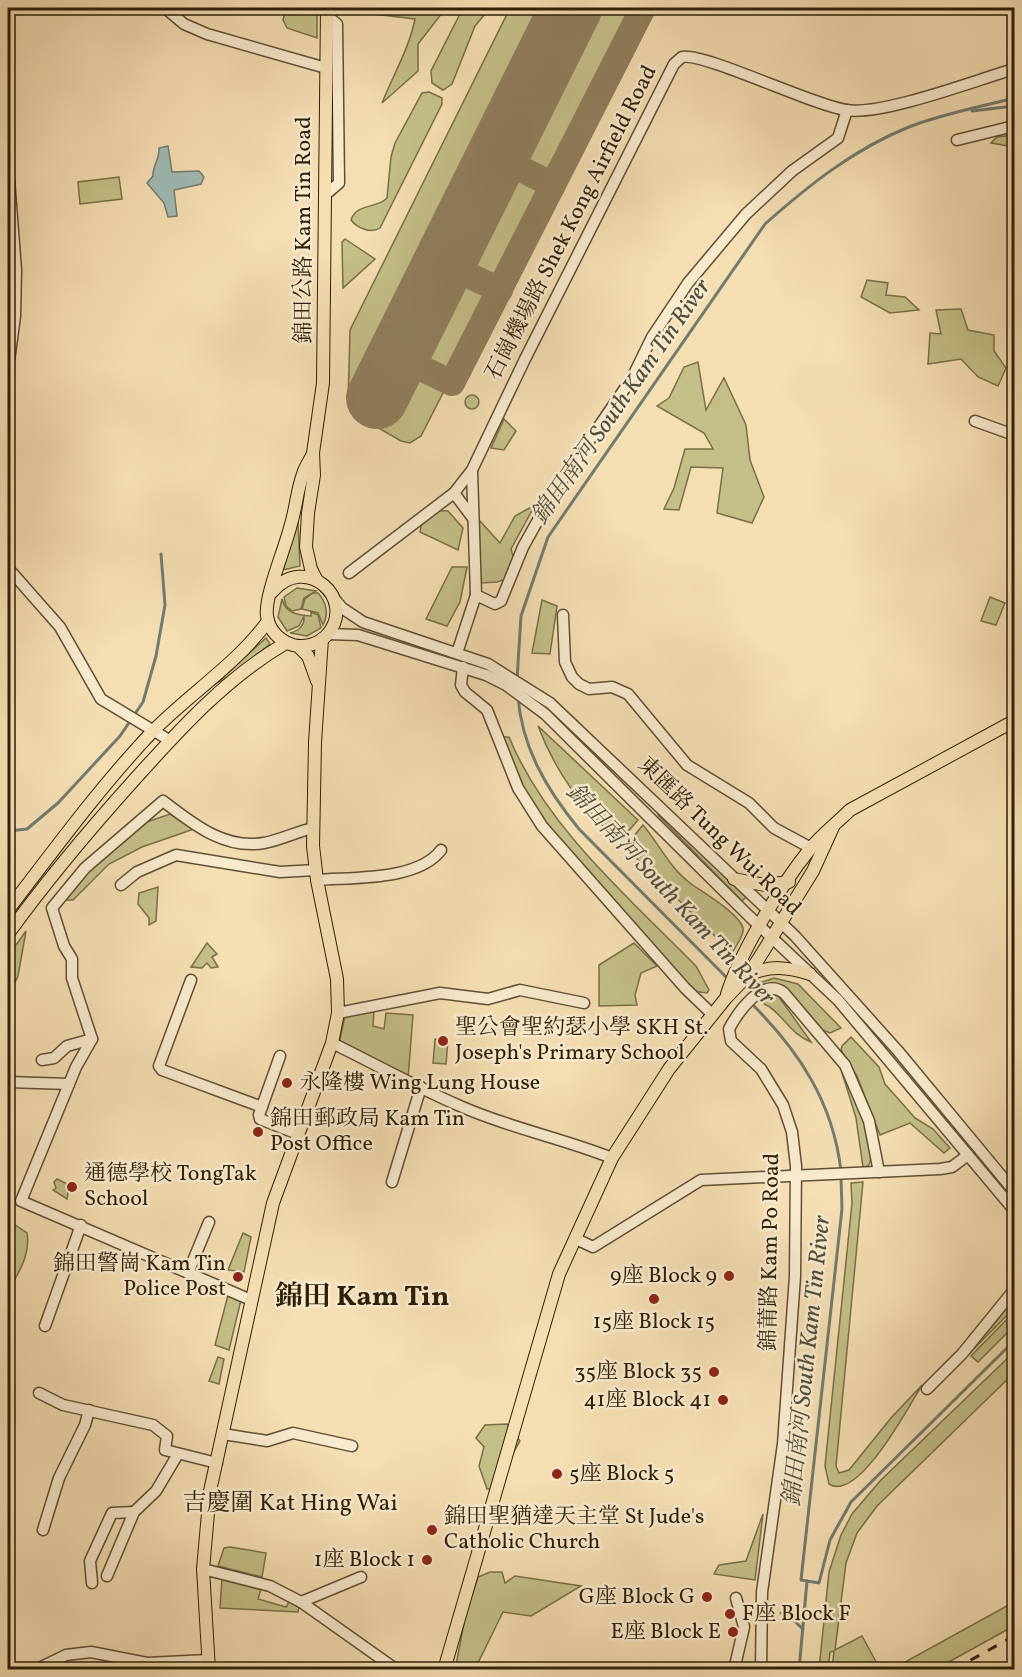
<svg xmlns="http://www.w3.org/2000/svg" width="1022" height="1677" font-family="Vollkorn,'Noto Serif TC',serif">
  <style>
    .green { fill: #c4bf87; stroke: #786f48; stroke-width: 1.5 }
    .water { fill: #9fbab5; stroke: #717c70; stroke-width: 1.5 }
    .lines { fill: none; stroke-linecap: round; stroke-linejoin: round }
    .stream { stroke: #717c70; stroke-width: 3 }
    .taxiway { stroke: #917e5d; stroke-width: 26 }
    .runway { stroke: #917e5d; stroke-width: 62 }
    .minor-casing { stroke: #5f4f32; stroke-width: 13 }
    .major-casing { stroke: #2d1f08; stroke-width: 14 }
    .minor { stroke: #f8eacd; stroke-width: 10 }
    .major { stroke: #f5deb2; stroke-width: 12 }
    .rail { stroke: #2d1f08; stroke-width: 3; stroke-dasharray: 10 10; stroke-linecap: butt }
    .poi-dot { fill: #8f2418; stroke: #f8eacd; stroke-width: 2 }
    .labels { text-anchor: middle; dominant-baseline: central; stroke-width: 5; stroke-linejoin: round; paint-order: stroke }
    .street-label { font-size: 22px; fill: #2d1f08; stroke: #f8eacd }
    .poi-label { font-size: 22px; fill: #2d1f08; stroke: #f8eacd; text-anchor: start }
    .water-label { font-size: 24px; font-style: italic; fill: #4f4e3c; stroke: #f8eacd }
    .neighbourhood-label { font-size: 24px; fill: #2d1f08; stroke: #f8eacd }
    .district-label { font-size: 28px; font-weight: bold; fill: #2d1f08; stroke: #f8eacd }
  </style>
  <rect width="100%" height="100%" fill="#f5deb2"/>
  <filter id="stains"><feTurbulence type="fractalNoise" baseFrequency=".00333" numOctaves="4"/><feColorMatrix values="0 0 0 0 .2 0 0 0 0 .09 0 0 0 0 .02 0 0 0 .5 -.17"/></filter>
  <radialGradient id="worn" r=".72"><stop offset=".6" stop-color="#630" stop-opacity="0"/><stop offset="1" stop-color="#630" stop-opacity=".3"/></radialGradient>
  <!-- green -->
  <g class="green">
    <path d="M286,8H317V38L287,28L283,20Z"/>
    <path d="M350,8H446L418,44V71L382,103C393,75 409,49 415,19L347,11Z"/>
    <path d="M463,8H490L475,26L452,84L443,90L432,83L431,71Z"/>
    <path d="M510,8H545L353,389L400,412L418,376L445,389L421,436L410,443L401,441L356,415L348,404L350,330Z"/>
    <path d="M602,8H636L551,178L524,164Z"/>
    <path d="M429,92L442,98V104L380,228C371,234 357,228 351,220C356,203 377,209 387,198L391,157L395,143L422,93Z"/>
    <path d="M1014,135V147L991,143L997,137Z"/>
    <path d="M519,173L546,187L498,283L471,269Z"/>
    <path d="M119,177L122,199L80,204L78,182Z"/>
    <path d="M345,239L375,259L343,288L342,242Z"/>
    <path d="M467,279L493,292L453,372L427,359Z"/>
    <path d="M867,280L888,283L886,295L905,297L919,310L890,313L861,297Z"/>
    <path d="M961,309L968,330L994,335V351L1006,368L998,386L978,377L961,359L928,364L930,333L941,334L936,310Z"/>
    <path d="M698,362L706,410L724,378L746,425L750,460L764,497L752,523L717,513L723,468L691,467L679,510L664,509L674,488L685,449H713L704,433L657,406L669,398L684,367Z"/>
    <circle cx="472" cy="402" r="7"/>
    <path d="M504,419L516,431L504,450L491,448Z"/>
    <path d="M535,505L511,549L518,575L497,582L481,583L477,525L479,520L500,543L515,516Z"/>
    <path d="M424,510L448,511L463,528L458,550L420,532Z"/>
    <path d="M298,522L300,566L283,570Z"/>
    <path d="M452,567H467L460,602L447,626L426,619Z"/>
    <path d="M297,588L316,591L304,598L301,609L292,611L286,606L284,597Z"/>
    <path d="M313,593H318C327,603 329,613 323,625L318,613L302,609L305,599Z"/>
    <path d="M990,597L1005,603L996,625L981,621Z"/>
    <path d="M282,599C286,614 298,615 311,616V612L318,615L321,628L307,636L290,633C299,631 305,625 304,616L299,626L287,631L278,617Z"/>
    <path d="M542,600L557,606L550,654L532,653Z"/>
    <path d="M266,638L270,644L234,673L212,686Z"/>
    <path d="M538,726L638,820L619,842C582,808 556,773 538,726Z"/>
    <path d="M503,737H509C546,827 628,897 696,966L709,990L707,993L692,991L556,837L520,785Z"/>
    <path d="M660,813L746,897L742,901L658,815Z"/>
    <path d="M170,814L194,829L142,847L109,864L73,900H61L66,892L138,825Z"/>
    <path d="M643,825C659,844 670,868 690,883C702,892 739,913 743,928C745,935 735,947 732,953L625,847Z"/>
    <path d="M158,887L156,921L149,925V918L138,904L139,893Z"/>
    <path d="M26,931L18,976L8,997V956Z"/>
    <path d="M207,943L217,954L212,957L218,967L211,968L207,963L202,968L191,967Z"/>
    <path d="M634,943L657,966L641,973L635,995L637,1005L599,1006V965Z"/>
    <path d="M774,978L798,984L841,1028L830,1033L823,1030L783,986L774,984L764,988L759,983Z"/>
    <path d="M776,995L779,997L811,1042C788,1033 782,1011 762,1003Z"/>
    <path d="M374,1010L373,1026L384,1029L386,1013L413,1015L408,1078L339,1044L345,1016Z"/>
    <path d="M851,1037L879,1067L885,1084L915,1118L933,1129L950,1148L944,1153L910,1123L880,1135L857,1076L841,1050L842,1046Z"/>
    <path d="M435,1039L448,1040L446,1064L433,1063Z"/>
    <path d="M839,1063C848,1081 881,1150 868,1166L863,1167L856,1118Z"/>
    <path d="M57,1179L69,1185L67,1199L53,1190L56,1188L54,1182Z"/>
    <path d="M863,1182L836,1466L839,1473L849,1470L891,1418L922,1385C909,1406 858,1503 829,1484L825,1466L852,1203L851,1183Z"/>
    <path d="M8,1220L27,1233C31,1255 18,1273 8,1292Z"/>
    <path d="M243,1233L251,1237L244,1272L228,1270Z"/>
    <path d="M228,1295L241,1300L229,1350L215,1345Z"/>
    <path d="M1014,1298V1308L970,1353Z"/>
    <path d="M1014,1312V1326L978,1362L971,1356Z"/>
    <path d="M1014,1352V1373L877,1506L857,1533L846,1563L835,1650L862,1636L880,1669H832L834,1651L830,1652L828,1669H819L829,1572L841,1535L852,1514L880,1481Z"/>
    <path d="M218,1357L224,1359L219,1384L209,1381Z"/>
    <path d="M507,1424L520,1441L493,1489H487L479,1466L484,1447L476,1438L485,1425Z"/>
    <path d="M763,1514L755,1580L714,1574L719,1565L746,1561Z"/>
    <path d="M230,1547L266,1553L262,1577L218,1566L224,1548Z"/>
    <path d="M490,1572H502L505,1583L515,1576L581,1586L531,1616L503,1612L475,1669L455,1670L466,1613L478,1577Z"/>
    <path d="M222,1578L261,1589L258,1599L286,1607L290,1600L300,1603L298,1612L220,1608Z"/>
    <path d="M1014,1602V1626L936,1669H909L905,1662Z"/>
  </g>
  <!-- water -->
  <path class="water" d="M168,146L172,172L199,171L204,177L201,184L174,190L177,216L168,217L164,203L147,183L153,176C152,167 160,159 159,148Z"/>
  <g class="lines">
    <!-- stream -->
    <g class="stream">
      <path d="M972,111L1014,106"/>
      <path d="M517,679L521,616L548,537L765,224C809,185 854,149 909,127C942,114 980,107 1014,98"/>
      <path d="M518,697C522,748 547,790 579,829L728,979"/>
      <path d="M8,831L27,829L58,803L120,736L143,702L156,656L165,605L161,554"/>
      <path d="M751,1003C799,1051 833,1102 841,1171"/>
      <path d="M807,1581L819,1583L830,1540L851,1502L1014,1341"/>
      <path d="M781,1613L787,1614L803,1629"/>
      <path d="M799,1670L807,1581L801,1580L842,1209L841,1177"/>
    </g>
    <!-- taxiway -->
    <g class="taxiway">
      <path d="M497,157L553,185"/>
      <path d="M444,264L500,290"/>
      <path d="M398,357L452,383L643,8"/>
    </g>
    <!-- runway -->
    <path class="runway" d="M377,398L571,8"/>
    <!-- minor casing -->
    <g class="minor-casing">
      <g id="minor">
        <path d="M165,8L184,24L207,34L326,68"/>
        <path d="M957,140L1014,126"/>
        <path d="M8,166L16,270L15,316L8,369"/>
        <path d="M325,195L339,183L337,24L327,16"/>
        <path d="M975,421L1014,435"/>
        <path d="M454,493L472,517"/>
        <path d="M8,568L60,627L101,699L169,740"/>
        <path d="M349,573L454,493L472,470L525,359L674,64L682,57C703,52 812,105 846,110C882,116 976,80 1014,69"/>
        <path d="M476,595L495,604L501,601L523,547L552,495L632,378L652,337L688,283L746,214L792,171L838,138L847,110"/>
        <path d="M333,597L342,608L363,622L488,664L550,703L795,936L898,1051L1014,1191"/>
        <path d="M563,615L565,662L572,677L579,684L589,689L612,687L628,694L687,765L749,803L774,828L811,848"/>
        <path d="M328,634L358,635L486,675L506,685L545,714L749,916L838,1000L1014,1210"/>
        <path d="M457,653L476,595L472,471"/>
        <path d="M463,667L461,685L465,692L487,710L518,788L542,826L685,988L713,1015"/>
        <path d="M317,880C352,877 418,881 441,850"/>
        <path d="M121,885L137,872L176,855L280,872L316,870"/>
        <path d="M191,980L159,1066L162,1070L262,1107"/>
        <path d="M338,1013L440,993L488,999L520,990L584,1003"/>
        <path d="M332,1043C375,1064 416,1087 460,1106C509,1128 562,1138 612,1158"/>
        <path d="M280,1056L259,1115L260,1119L298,1134"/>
        <path d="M42,1060L54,1058L67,1046L92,1039"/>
        <path d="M8,1082L69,1084"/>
        <path d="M392,1182L421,1087"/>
        <path d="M576,1239L593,1247L701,1180L940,1169L952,1167L968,1155"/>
        <path d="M188,1273L209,1222"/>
        <path d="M251,1300L21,1201L76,1067L92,1039L72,978V959L64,946L52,908L85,868L163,801C192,823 224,850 264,843C280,840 296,832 313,828"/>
        <path d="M45,1326L81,1225"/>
        <path d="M927,1389L962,1354L1014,1290"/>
        <path d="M39,1393L63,1405L153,1425L167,1436L165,1450L217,1463"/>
        <path d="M223,1434L267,1441L293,1433L352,1446"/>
        <path d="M43,1530L59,1478L85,1425L89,1410"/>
        <path d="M203,1569L270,1586L301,1602L397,1670"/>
        <path d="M107,1576L134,1512L156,1491L178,1454"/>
        <path d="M92,1583L90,1561L112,1513L134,1512"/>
        <path d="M301,1602L361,1577"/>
        <path d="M35,1670L66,1655L91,1652L147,1663L208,1660"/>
        <path d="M734,1670L744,1627L736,1598"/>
        <path d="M761,1670L762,1592L783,1444L795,1276L796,1166L792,1132L783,1105L761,1069L731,1041L729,1029C738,1012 763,976 784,993L845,1065L869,1121L879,1172"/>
      </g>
    </g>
    <!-- major casing -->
    <g class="major-casing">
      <g id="major">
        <path d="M316,579L311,569L306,547L308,513L314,475L313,453L323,383L327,8"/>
        <path d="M272,592C305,552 358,599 327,635C319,644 305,648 293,645C280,641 269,631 267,616C264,597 286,546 291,524C296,508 297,490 303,474C305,467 310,460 313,454"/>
        <path d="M298,646L308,656L317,681"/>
        <path d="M734,879L765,885L789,882"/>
        <path d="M8,910C54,850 100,787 152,732C189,694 237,664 268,621"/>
        <path d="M8,934C47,880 90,829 135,779C180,729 227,677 286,643"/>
        <path d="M748,975C770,965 788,967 810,974"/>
        <path d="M727,994C741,951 781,885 810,849C821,835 837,823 850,810L1014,721"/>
        <path d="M209,1670L203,1569L210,1491L273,1203L332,1043L338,1013L337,979L317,880L313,846L315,742L322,639"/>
        <path d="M444,1670L559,1274L612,1158L669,1069L726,998L748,975L761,955L813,871L833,827"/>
      </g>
    </g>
    <!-- minor -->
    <use href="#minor" class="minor"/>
    <!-- major -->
    <use href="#major" class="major"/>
    <!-- rail -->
    <g class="rail">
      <path d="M953,1670L1014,1636"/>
      <path d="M1010,1670L1014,1667"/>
    </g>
  </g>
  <!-- markers -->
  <g class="poi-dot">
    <circle cx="443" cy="1041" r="6"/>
    <circle cx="287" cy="1083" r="6"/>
    <circle cx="258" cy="1132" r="6"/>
    <circle cx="72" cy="1187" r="6"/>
    <circle cx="729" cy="1276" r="6"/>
    <circle cx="238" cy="1277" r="6"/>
    <circle cx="654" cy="1299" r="6"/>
    <circle cx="714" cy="1372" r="6"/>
    <circle cx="723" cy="1400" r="6"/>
    <circle cx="557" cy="1474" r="6"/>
    <circle cx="432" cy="1530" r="6"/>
    <circle cx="427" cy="1560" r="6"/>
    <circle cx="707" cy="1597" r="6"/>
    <circle cx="730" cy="1614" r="6"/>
    <circle cx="733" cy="1632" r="6"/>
  </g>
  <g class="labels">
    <!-- street labels -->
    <g class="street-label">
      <text transform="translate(572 223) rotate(-63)">石崗機場路 Shek Kong Airfield Road</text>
      <text transform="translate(304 230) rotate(-90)">錦田公路 Kam Tin Road</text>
      <text transform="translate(719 837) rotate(44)">東匯路 Tung Wui Road</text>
      <text transform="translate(771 1252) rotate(-89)">錦莆路 Kam Po Road</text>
    </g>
    <!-- poi labels -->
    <g class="poi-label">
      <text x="455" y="1028">聖公會聖約瑟小學 SKH St.<tspan x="455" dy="25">Joseph's Primary School</tspan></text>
      <text x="299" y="1083">永隆樓 Wing Lung House</text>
      <text x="270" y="1119">錦田郵政局 Kam Tin<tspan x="270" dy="25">Post Office</tspan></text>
      <text x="84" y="1174">通德學校 TongTak<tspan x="84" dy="25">School</tspan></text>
      <text x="226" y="1264" text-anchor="end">錦田警崗 Kam Tin<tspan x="226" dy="25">Police Post</tspan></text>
      <text x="717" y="1276" text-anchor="end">9座 Block 9</text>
      <text x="654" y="1322" text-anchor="middle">15座 Block 15</text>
      <text x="702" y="1372" text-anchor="end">35座 Block 35</text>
      <text x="711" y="1400" text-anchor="end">41座 Block 41</text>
      <text x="569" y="1474">5座 Block 5</text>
      <text x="444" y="1517">錦田聖猶達天主堂 St Jude's<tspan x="444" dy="25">Catholic Church</tspan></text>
      <text x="415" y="1560" text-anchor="end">1座 Block 1</text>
      <text x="695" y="1597" text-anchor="end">G座 Block G</text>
      <text x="742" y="1614">F座 Block F</text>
      <text x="721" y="1632" text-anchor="end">E座 Block E</text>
    </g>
    <!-- water labels -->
    <g class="water-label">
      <text transform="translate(622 402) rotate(-55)">錦田南河 South Kam Tin River</text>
      <text transform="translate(670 895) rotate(47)">錦田南河 South Kam Tin River</text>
      <text transform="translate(808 1361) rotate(-84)">錦田南河 South Kam Tin River</text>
    </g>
    <!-- neighbourhood labels -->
    <g class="neighbourhood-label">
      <text x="290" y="1504">吉慶圍 Kat Hing Wai</text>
    </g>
    <!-- district labels -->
    <g class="district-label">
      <text x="362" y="1297">錦田 Kam Tin</text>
    </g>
  </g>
  <!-- margin -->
  <rect width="1022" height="1677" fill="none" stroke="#f5deb2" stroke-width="30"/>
  <rect x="9" y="9" width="1004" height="1659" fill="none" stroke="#2d1f08" stroke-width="3"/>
  <rect x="15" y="15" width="992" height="1647" fill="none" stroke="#2d1f08" stroke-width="1.5"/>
  <rect width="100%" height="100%" filter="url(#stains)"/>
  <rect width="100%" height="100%" fill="url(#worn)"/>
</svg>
